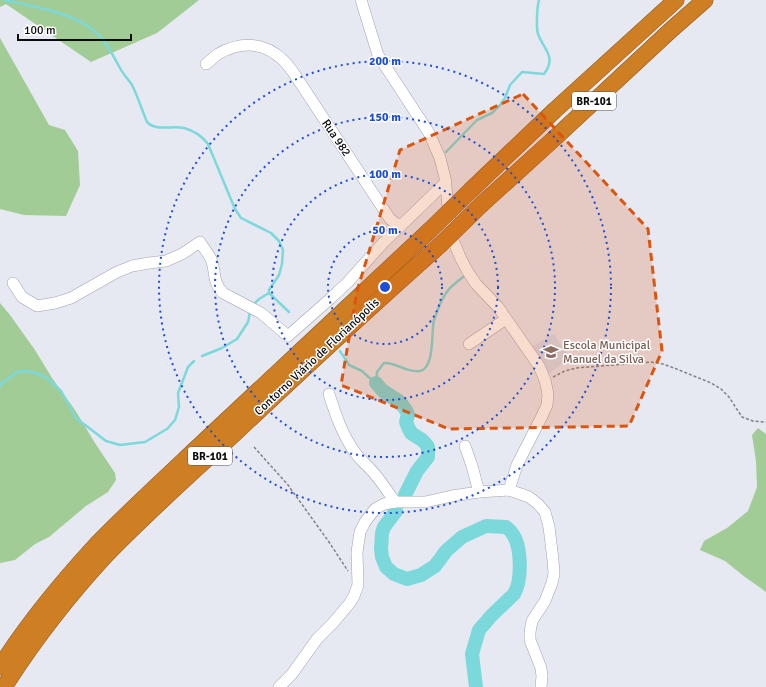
<svg xmlns="http://www.w3.org/2000/svg" width="766" height="687" font-family="Signika,sans-serif">
  <style>
    .built { fill: #d8dbec }
    .green { fill: #a2cc96 }
    .lines { fill: none; stroke-linecap: round; stroke-linejoin: round }
    .stream { stroke: #7cd9db; stroke-width: 2.5 }
    .river { stroke: #7cd9db; stroke-width: 14 }
    .minor-casing { stroke: #a1a3ac; stroke-width: 12 }
    .highway-casing { stroke: #8a561c; stroke-width: 17 }
    .path { stroke: #808187; stroke-width: 1.5; stroke-dasharray: 3 2; stroke-linecap: butt }
    .minor { stroke: #fff; stroke-width: 11 }
    .highway { stroke: #ce7e23; stroke-width: 16 }
    .highway-bridge-casing { stroke: #8a561c; stroke-width: 17; stroke-linecap: butt }
    .highway-bridge { stroke: #ce7e23; stroke-width: 16 }
    .marked { fill: #dd550c; fill-opacity: 0.2; stroke: #dd550c; stroke-width: 3; stroke-dasharray: 8 5; stroke-linejoin: round }
    .ring { fill: none; stroke: #1d4ed8; stroke-width: 2; stroke-dasharray: 2 4 }
    .labels { text-anchor: middle; dominant-baseline: central; stroke-width: 3; stroke-linejoin: round; paint-order: stroke }
    .shield { fill: #fff; stroke: #555557; stroke-width: 1 }
    .shield-label { font-size: 11px; font-weight: bold; fill: #0c0c0f }
    .street-label { font-size: 12px; fill: #0c0c0f; stroke: #fff }
    .education-label { font-size: 12px; fill: #785e54; stroke: #fff; text-anchor: start }
    .centre { fill: #1d4ed8; stroke: #fff; stroke-width: 2 }
    .ring-label { font-size: 12px; text-anchor: middle; font-weight: bold; fill: #1d4ed8; stroke: #fff; stroke-width: 3; stroke-linejoin: round; paint-order: stroke }
  </style>
  <rect width="100%" height="100%" fill="#e6e8f2"/>
  <!-- built -->
  <path class="built" d="M554,334L570,358L547,375L531,347Z"/>
  <!-- green -->
  <g class="green">
    <path d="M0,0H199L157,33L91,62L6,4L0,7Z"/>
    <path d="M0,38L49,125L65,130L78,151L80,185L66,216L24,215L0,209Z"/>
    <path d="M0,303L10,315L35,350L52,378L75,410L95,443L115,473L116,480L108,492L86,506L49,537L35,544L15,560L0,563Z"/>
    <path d="M758,428L766,434V592L745,577L725,561L700,550L704,541L727,528L748,511L757,487L756,461L752,435Z"/>
  </g>
  <g class="lines">
    <!-- stream -->
    <g class="stream">
      <path d="M4,0C30,6 64,11 86,25C104,36 110,50 120,68C123,74 128,79 132,85C138,97 142,110 147,122C157,132 172,125 184,128C195,131 202,136 208,144L235,209L241,218L271,233L279,241L283,250L282,264L279,275L269,290V293L289,312"/>
      <path d="M446,152L477,120L492,113L500,105L505,98L510,85L522,72L544,74C557,57 544,50 538,34C536,28 537,7 539,0"/>
      <path d="M254,304L259,299L269,293"/>
      <path d="M340,351L349,365L362,371L375,383"/>
      <path d="M202,356L222,348L237,339L248,322L250,312"/>
      <path d="M376,383L377,372L384,363C396,362 406,373 420,371C435,368 431,332 434,320C437,311 443,296 449,289C453,285 458,281 463,277"/>
      <path d="M0,386L2,383L17,372L25,371L36,373L47,378L61,391L76,418L106,441L120,445L145,442L167,429L175,420L179,407L178,393L188,367L194,361"/>
    </g>
    <!-- river -->
    <g class="river">
      <path d="M376,383L383,391L400,402L406,410L408,415L406,422L408,427L411,433L422,440L425,443L428,447V457L417,471L405,495"/>
      <path d="M396,511L384,527L382,533L381,549L382,557L386,567L394,574L407,579L421,575L435,566L446,551L462,537L486,526L506,527C508,529 511,531 512,533C522,546 522,581 514,594L492,615L479,630L472,654L476,687"/>
    </g>
    <!-- minor casing -->
    <g class="minor-casing">
      <g id="minor">
        <path d="M361,0L378,55L429,133L440,158L445,178L449,215L453,240L461,259L468,272L476,284L498,307L539,366L545,380L548,394L547,405L542,416L517,465L509,490"/>
        <path d="M206,64C210,61 214,57 218,54C241,41 264,42 283,60C287,64 290,68 293,72L390,219L395,223L401,225"/>
        <path d="M13,283L22,297L37,306L55,303L71,298L117,272L132,266L149,263L166,261L182,254L200,242C203,247 208,253 211,259C216,271 212,282 223,293L261,313L288,336L331,298L348,282L383,243L446,182"/>
        <path d="M469,344L506,319"/>
        <path d="M329,394C335,413 342,434 354,451C359,459 367,465 373,472C381,481 388,492 395,502"/>
        <path d="M465,446L472,466L479,492"/>
        <path d="M279,687L292,674L317,639L333,623L349,604L354,596L358,585L357,552L360,532L365,522L375,509L384,504L395,502H425L452,496L479,492L509,490L529,497L538,504L545,512L549,527L553,560L554,574L552,583L545,601L532,621L530,632V640L541,668L542,676L541,687"/>
      </g>
    </g>
    <!-- highway casing -->
    <g class="highway-casing">
      <g id="highway">
        <path d="M472,189L555,110L676,0"/>
        <path d="M482,204L558,135L672,29L705,0"/>
        <path d="M0,667C28,623 62,582 97,544C135,505 176,468 215,431C286,364 358,298 429,231"/>
        <path d="M4,687C34,640 69,595 107,554C147,513 190,474 232,436C300,372 369,308 439,246"/>
      </g>
    </g>
    <!-- path -->
    <g class="path">
      <path d="M553,377L565,371L576,368L651,362L663,364L674,368L711,383L721,389L729,397L742,417L753,421L765,422H766"/>
      <path d="M254,447L288,485L329,542L348,571"/>
    </g>
    <!-- minor -->
    <use href="#minor" class="minor"/>
    <!-- highway -->
    <use href="#highway" class="highway"/>
    <!-- highway-bridge casing -->
    <g class="highway-bridge-casing">
      <g id="highway-bridge">
        <path d="M429,231L472,189"/>
        <path d="M439,246L482,204"/>
      </g>
    </g>
    <!-- highway-bridge -->
    <use href="#highway-bridge" class="highway-bridge"/>
  </g>
  <!-- marked area -->
  <path class="marked" d="M523,94L648,229L662,351L629,426L449,429L341,385L357,291L400,150Z"/>
  <!-- distance rings -->
  <g class="ring">
    <circle cx="385" cy="287" r="57"/>
    <circle cx="385" cy="287" r="113"/>
    <circle cx="385" cy="287" r="170"/>
    <circle cx="385" cy="287" r="226"/>
  </g>
  <!-- icons -->
  <defs>
    <g id="school-bare" transform="scale(1.2)"><path d="M0-5L7-2L0 1L-7-2ZM-4 1L0 2.5L4 1V4Q0 6-4 4Z" fill="#8d6e63" stroke="#fff" stroke-width="2.5" paint-order="stroke"/></g>
  </defs>
  <g fill-rule="evenodd">
    <use href="#school-bare" x="551" y="352"/>
  </g>
  <g class="labels">
    <!-- shield labels -->
    <g class="shield">
      <rect x="572" y="92" width="44" height="18" rx="3"/>
      <rect x="188" y="447" width="44" height="18" rx="3"/>
    </g>
    <g class="shield-label">
      <text x="594" y="101">BR-101</text>
      <text x="210" y="456">BR-101</text>
    </g>
    <!-- street labels -->
    <g class="street-label">
      <text transform="translate(336 138) rotate(56)">Rua 982</text>
      <text transform="translate(317 357) rotate(-43)">Contorno Viário de Florianópolis</text>
    </g>
    <!-- education labels -->
    <g class="education-label">
      <text x="563" y="345">Escola Municipal<tspan x="563" dy="14">Manuel da Silva</tspan></text>
    </g>
  </g>
  <circle cx="385" cy="287" r="6" class="centre"/>
  <g class="ring-label">
    <text x="385" y="65">200 m</text>
    <text x="385" y="121">150 m</text>
    <text x="385" y="178">100 m</text>
    <text x="385" y="234">50 m</text>
  </g>
  <!-- scale -->
  <path d="M18 34v6h113v-6" fill="none" stroke="#0c0c0f" stroke-width="2"/>
  <text x="24" y="34" font-size="12" fill="#0c0c0f" stroke="#ffffff" stroke-width="3" paint-order="stroke">100 m</text>
</svg>
